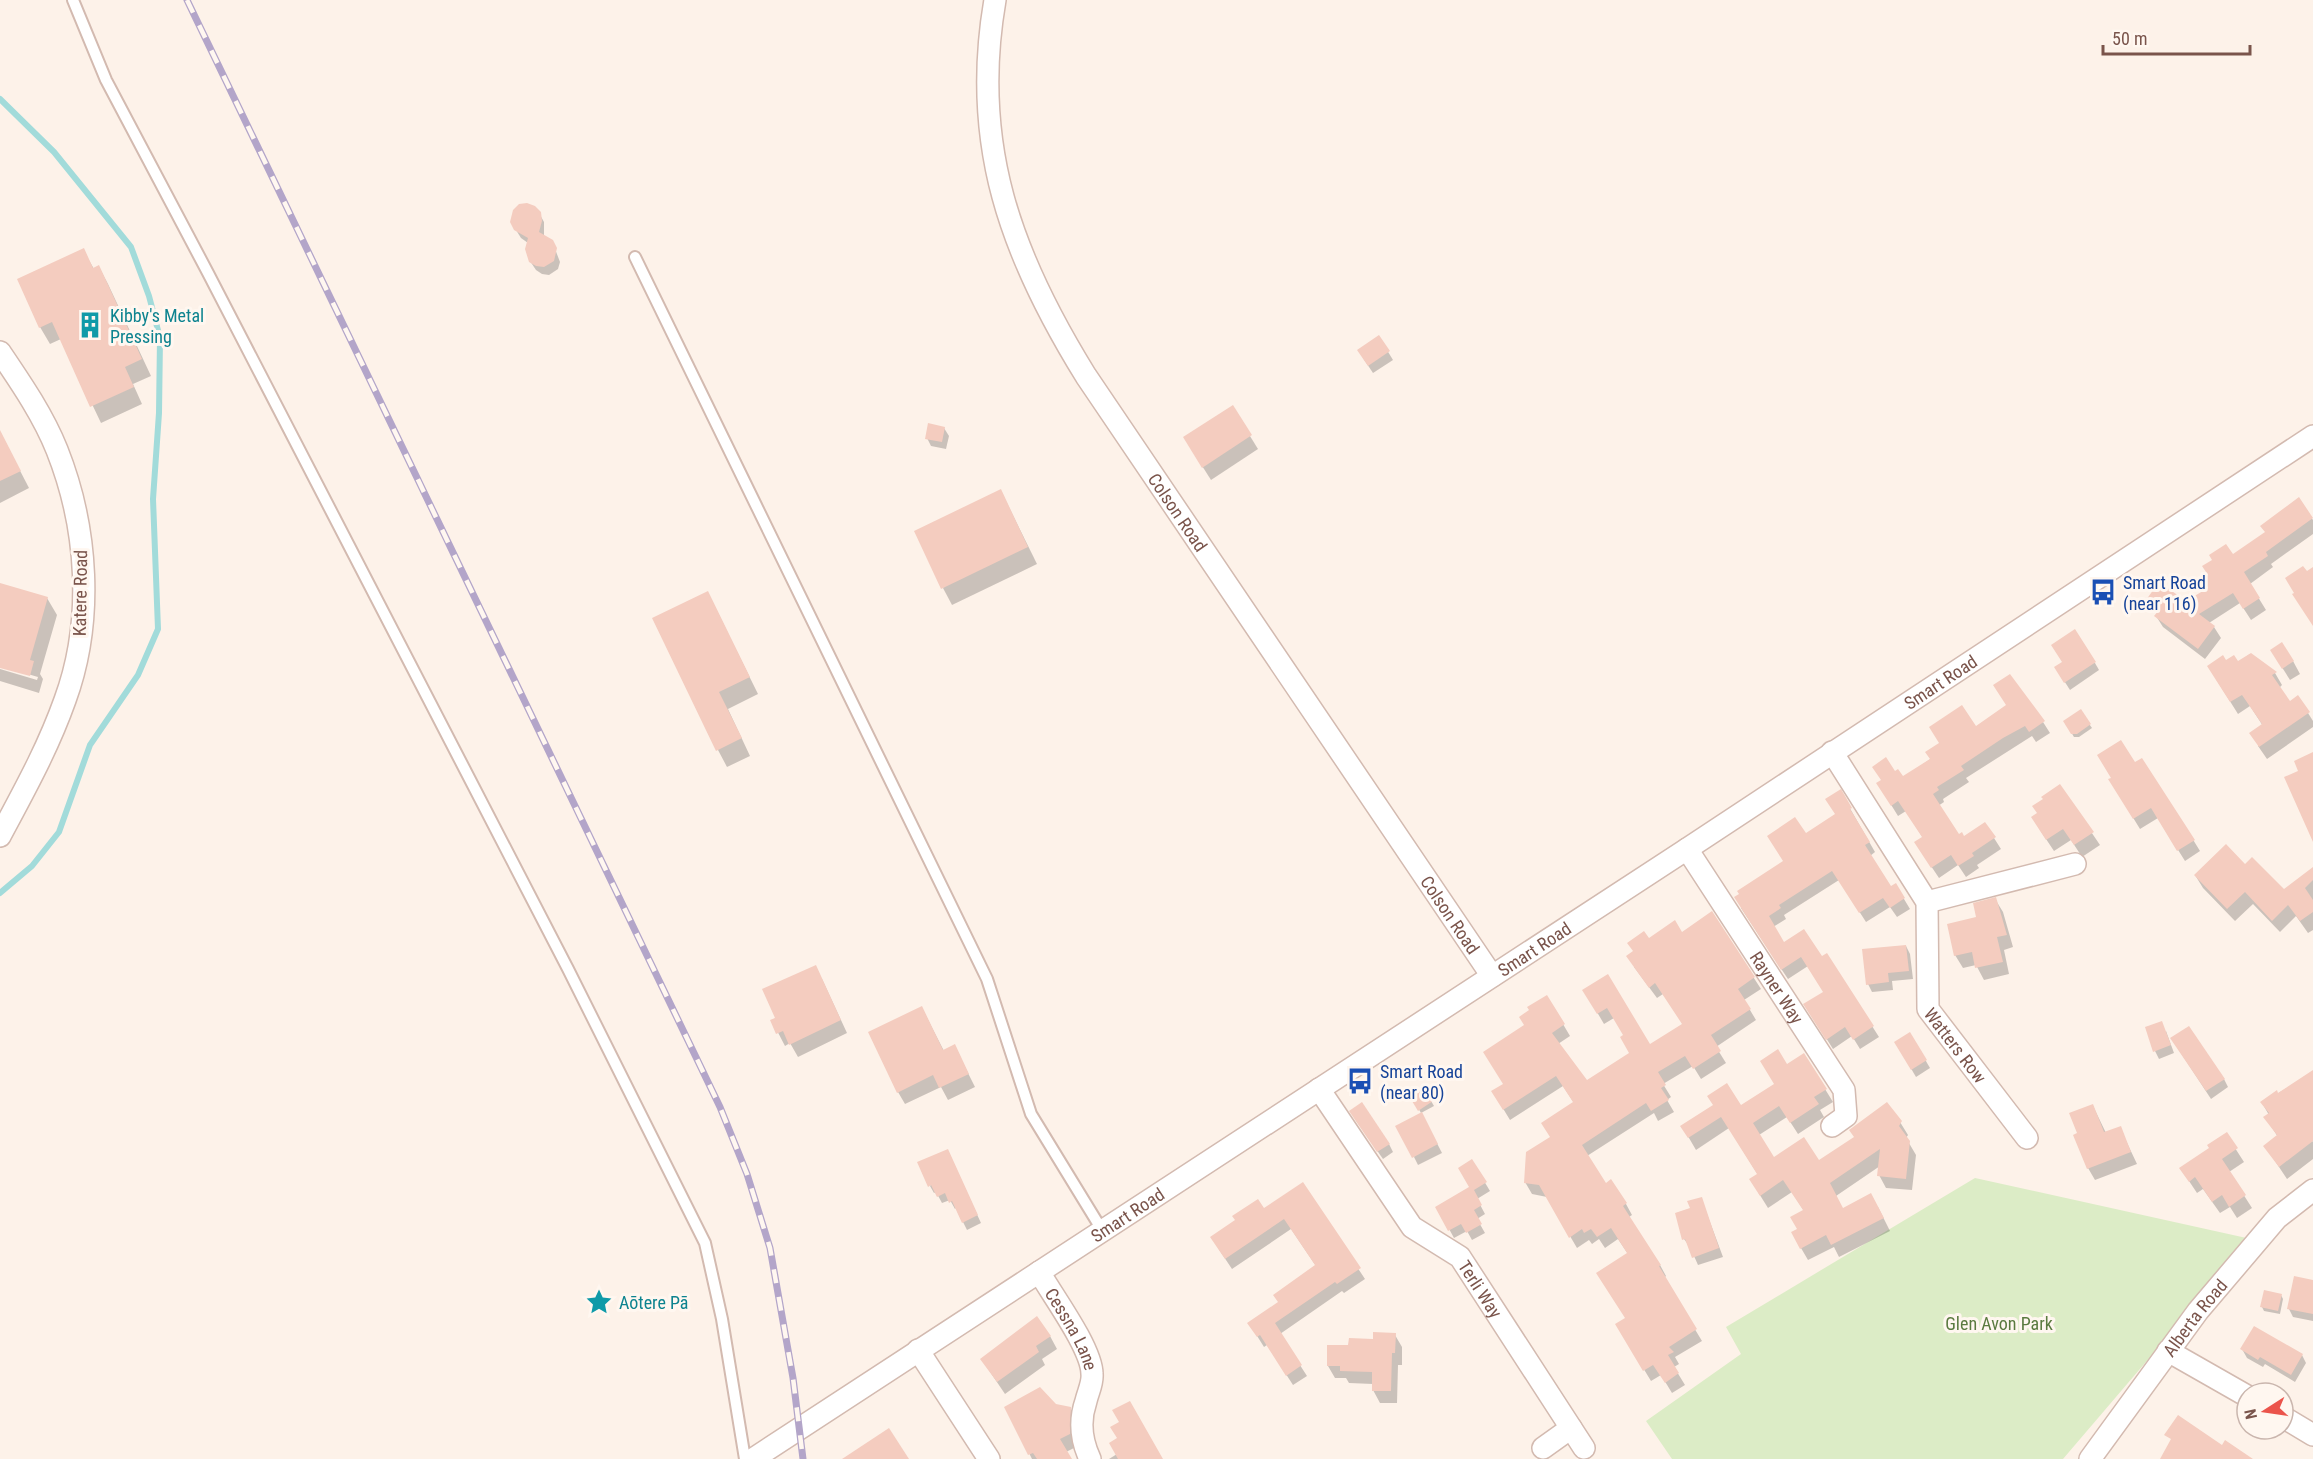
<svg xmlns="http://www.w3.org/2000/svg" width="2313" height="1459" font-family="'Roboto Condensed',sans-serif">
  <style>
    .green { fill: #dcecc6 }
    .shadow { fill: #0003 }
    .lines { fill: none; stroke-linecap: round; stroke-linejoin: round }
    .stream { stroke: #a2dbda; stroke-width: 6 }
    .building { fill: #f4ccbf }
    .lane-casing { stroke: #d3bab0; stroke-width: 14 }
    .street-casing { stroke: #d3bab0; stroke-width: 24 }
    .lane { stroke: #fff; stroke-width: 10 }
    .street { stroke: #fff; stroke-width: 21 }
    .rail-casing { stroke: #b3a5c9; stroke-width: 7 }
    .rail { stroke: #fff7f0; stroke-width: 4.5; stroke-dasharray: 14; stroke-linecap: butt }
    .labels { text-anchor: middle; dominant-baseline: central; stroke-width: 6; stroke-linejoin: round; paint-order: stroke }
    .culture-label { font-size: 18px; fill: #0d838f; stroke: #fff7f0; text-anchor: start }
    .street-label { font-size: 18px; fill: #7a544b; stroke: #fff7f0 }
    .transit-label { font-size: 18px; fill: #164399; stroke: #fff7f0; text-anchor: start }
    .park-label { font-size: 18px; fill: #5a7a3f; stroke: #fff7f0 }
  </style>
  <rect width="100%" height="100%" fill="#fdf2e9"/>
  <!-- green -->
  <path class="green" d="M1975,1178L2251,1239L2063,1459H1672L1646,1421L1741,1354L1726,1327Z"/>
  <!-- shadow -->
  <g class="shadow">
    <path d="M539,213L544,222V237L552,241L560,262L558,269L549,275L542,274L536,270L530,261L528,243L521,238L516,230Z"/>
    <path d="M83,250L94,269L99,267L108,284L151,376L133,384L142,404L101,423L61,339L50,344L40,327Z"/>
    <path d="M1379,337L1393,360L1373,373L1363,358Z"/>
    <path d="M1232,407L1258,449L1211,480L1192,450Z"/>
    <path d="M944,428L949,436L946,449L931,446L927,438Z"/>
    <path d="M0,432L29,488L0,503Z"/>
    <path d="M1001,491L1037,564L952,605L943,588Z"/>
    <path d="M2298,500L2313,520V534L2271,564L2273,567L2250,584L2266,610L2251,620L2240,603L2209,623L2214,627L2221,638L2205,659L2163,627L2156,616L2158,614L2148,600L2186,603L2210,588L2232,557L2266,533Z"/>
    <path d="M0,585L47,598L57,615L40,674L43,679L39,693L0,681V669L37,680L38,677L0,666Z"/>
    <path d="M708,593L758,694L728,709L750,756L727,767L718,750Z"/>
    <path d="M2250,654L2275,673L2282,685L2279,688L2289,703L2308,713L2313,721V727L2267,759L2258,746L2263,726L2250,706L2238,714L2216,679L2226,662L2237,663Z"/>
    <path d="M2278,661H2293L2300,674L2290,680Z"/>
    <path d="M2064,663H2095L2099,670L2070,690L2061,676Z"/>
    <path d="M2080,711L2092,728L2079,737H2074L2065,722Z"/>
    <path d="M2043,722L2050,733L2036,742L2032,736L1966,778L1969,782L1943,799L1944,802L1938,806L1958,836L1994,838L2001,849L1977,865L1979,868L1966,877L1958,865L1939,878L1923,854V838L1906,811L1898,816L1885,795L1895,773L1903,778L1975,728Z"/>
    <path d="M2134,764L2176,812L2200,851L2185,861L2158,818L2140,829L2110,780Z"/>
    <path d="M2060,786L2100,845L2082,857L2071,840L2054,851L2040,830L2038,813Z"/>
    <path d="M1840,791L1875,852L1870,856L1891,888L1904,899L1910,909L1897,917L1890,907L1866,922L1839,880L1784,915L1786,919L1773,927L1784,944L1822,958L1827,955L1879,1037L1860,1049L1852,1036L1833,1049L1811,1014L1824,992L1808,966L1788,979L1741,908L1785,862L1805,835L1836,815Z"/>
    <path d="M2245,866L2283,891L2313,869V930L2308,933L2296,916L2280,932L2253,904L2235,921L2203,888L2195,875Z"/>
    <path d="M1995,899L2003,912L2013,947L2004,950L2009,974L1984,980L1976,965L1963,968L1955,955L1978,919Z"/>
    <path d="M1712,913L1761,989L1744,1000L1756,1020L1716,1047L1726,1063L1701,1079L1693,1066L1663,1084L1671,1097L1667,1100L1674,1112L1658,1121L1654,1113L1587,1156L1605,1185L1611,1181L1626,1204L1632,1215L1629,1217L1660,1265L1666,1276L1664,1278L1702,1341L1675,1357L1679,1364L1674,1367L1685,1385L1672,1393L1661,1375L1651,1381L1617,1325L1626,1319L1628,1254L1618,1239L1605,1248L1599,1239L1592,1244L1589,1240L1577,1248L1547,1197L1532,1194L1525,1182L1574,1103L1563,1086L1510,1120L1493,1092L1504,1085L1526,1026L1547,997L1570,1036L1558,1044L1586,1082L1631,1054L1625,1035L1614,1018L1604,1024L1584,990L1607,976L1650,1046L1683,1024L1663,994L1657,998L1634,967L1649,940L1682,934Z"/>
    <path d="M1906,946L1910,954L1913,979L1892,981L1893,990L1872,992L1868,984Z"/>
    <path d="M822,979L847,1033L798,1057L790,1043L785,1046L772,1021Z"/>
    <path d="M922,1008L944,1051L961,1059L975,1087L948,1100L941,1087L905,1104L898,1092Z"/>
    <path d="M2166,1031L2174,1053L2159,1059L2155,1051Z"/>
    <path d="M1910,1034L1930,1068L1916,1077L1896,1043Z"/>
    <path d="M2177,1047L2224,1079L2228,1087L2211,1099Z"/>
    <path d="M1804,1055L1833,1102L1820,1110L1824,1117L1798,1134L1787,1117L1759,1135L1774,1159L1818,1162L1900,1122L1908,1135L1906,1138L1916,1155L1912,1190L1886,1188L1879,1175L1880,1166L1836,1196L1843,1210L1878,1207L1890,1231L1839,1257L1834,1247L1808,1260L1801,1248L1799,1230L1804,1211L1792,1192L1768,1208L1758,1192V1175L1729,1128L1696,1150L1682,1126L1740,1107L1776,1085L1787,1066Z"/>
    <path d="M2313,1072V1132L2308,1135L2313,1142V1159L2287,1179L2265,1146L2278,1137L2265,1117L2269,1115L2262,1103Z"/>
    <path d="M1424,1089L1434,1106L1421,1113L1416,1104Z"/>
    <path d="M2093,1106L2106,1133L2120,1128L2137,1164L2095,1180L2088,1168L2079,1134Z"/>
    <path d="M1355,1119L1389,1144L1393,1152L1383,1159Z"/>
    <path d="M1426,1122L1442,1153L1418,1165L1414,1157Z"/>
    <path d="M2226,1134L2244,1162L2229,1172L2252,1208L2237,1218L2230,1207L2220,1213L2203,1189L2197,1193L2189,1181Z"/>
    <path d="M951,1158L981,1223L967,1230L956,1208L955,1209L950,1200L942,1203L936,1192L934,1193L930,1186Z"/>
    <path d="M1472,1161L1490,1191L1477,1199L1485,1214L1477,1219L1485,1233L1472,1240L1467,1231L1454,1238L1437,1207L1471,1188Z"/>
    <path d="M1302,1184L1365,1279L1344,1293L1342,1291L1280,1334L1307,1376L1293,1385L1267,1345L1264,1347L1249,1323L1279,1303L1316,1266L1291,1229L1232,1269L1218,1248L1264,1210Z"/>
    <path d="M1701,1198L1723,1257L1698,1265L1690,1247L1684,1239L1692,1209Z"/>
    <path d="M2313,1282V1321L2293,1317L2289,1309Z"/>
    <path d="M2281,1295L2283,1299L2280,1314L2264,1311L2262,1307Z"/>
    <path d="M1395,1335L1402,1347V1365H1398L1397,1403H1380L1373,1390V1384L1349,1383L1346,1378H1335L1328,1366L1350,1347Z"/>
    <path d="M1050,1336L1057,1349L1042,1359L1045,1365L1005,1394L982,1360Z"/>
    <path d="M2242,1349L2302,1355L2306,1363L2295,1382L2265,1364L2263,1367L2247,1358Z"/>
    <path d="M1055,1405L1070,1408L1077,1421L1076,1447L1066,1452L1070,1459H1032L1006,1407Z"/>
    <path d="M1117,1454L1160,1459H1109Z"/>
  </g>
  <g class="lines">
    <!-- stream -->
    <path class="stream" d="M0,99L54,152L131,247L149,296L160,338L159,413L153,499L158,629L138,675L90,745L59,832L32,866L0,893"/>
  </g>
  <!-- building -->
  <g class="building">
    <path d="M527,203L535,206L541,212L542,221L539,232L553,240L557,248L554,261L544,267L536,266L529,262L525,249L528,238L514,230L510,222L513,210L519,204Z"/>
    <path d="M84,248L93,268L99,265L142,359L125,367L134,387L90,407L52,322L39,328L17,279Z"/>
    <path d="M1379,335L1390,351L1368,366L1357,350Z"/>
    <path d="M1233,405L1252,435L1202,468L1183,437Z"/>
    <path d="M928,423L945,427L942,442L925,439Z"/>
    <path d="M0,430L21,471L0,481Z"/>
    <path d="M1001,489L1028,547L941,589L914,531Z"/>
    <path d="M2299,497L2313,518L2266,552L2268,556L2244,572L2260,598L2243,609L2233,593L2199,614L2215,626L2198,649L2154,616L2159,610L2146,600L2159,582L2186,601L2208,588L2202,579L2208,575L2202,566L2212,560L2209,555L2226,544L2233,554L2265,532L2260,526Z"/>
    <path d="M2303,566L2307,571L2313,567V626L2292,594L2294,593L2285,578Z"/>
    <path d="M0,583L48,597L30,660L34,661L30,676L0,668Z"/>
    <path d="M708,591L750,677L719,692L742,738L716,751L652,618Z"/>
    <path d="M2075,629L2096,662L2064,683L2054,667L2062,662L2051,645Z"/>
    <path d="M2282,642L2294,661L2282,669L2270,650Z"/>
    <path d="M2251,653L2277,672L2272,675L2290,701L2298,695L2310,712L2259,747L2249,733L2262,724L2242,695L2230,702L2207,666L2223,655L2226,660L2234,655L2238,661Z"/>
    <path d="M2010,674L2045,721L2029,732L2025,726L2003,738L1961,766L1964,770L1937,787L1939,790L1933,794L1959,834L1962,832L1964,836L1985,822L1996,837L1972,853L1974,856L1958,866L1951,855L1931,868L1914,842L1922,837L1898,801L1891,806L1876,783L1881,780L1872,767L1886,757L1895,771L1898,769L1903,776L1930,759L1925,752L1939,743L1929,727L1962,705L1976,726L2006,705L1993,685Z"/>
    <path d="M2081,709L2091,724L2077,734H2071L2063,721Z"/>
    <path d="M2121,740L2135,762L2142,758L2195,840L2177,851L2151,808L2133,819L2108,779L2111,778L2097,755Z"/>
    <path d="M2313,752V842L2284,777L2298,771L2294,761Z"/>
    <path d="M2060,784L2094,832L2074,845L2063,829L2046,840L2031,817L2037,813L2032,806L2043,799L2041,797Z"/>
    <path d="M1841,789L1852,808L1850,809L1870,842L1865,845L1891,886L1896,883L1905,898L1890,908L1883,898L1859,913L1832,871L1779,905L1781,908L1769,916L1784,942L1804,929L1822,956L1827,953L1874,1026L1853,1040L1845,1027L1826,1040L1803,1004L1823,992L1801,957L1781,970L1734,897L1739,894L1737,891L1783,861L1767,836L1795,817L1806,833L1835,814L1825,799Z"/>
    <path d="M2226,844L2245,864L2252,857L2284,889L2313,867V880L2305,888L2313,900V912L2300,921L2288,905L2272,921L2245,892L2227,909L2194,875Z"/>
    <path d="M1996,897L2007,935L1997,937L2003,962L1975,968L1972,952L1954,956L1947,924L1976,917L1973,903Z"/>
    <path d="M1712,911L1755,977L1738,989L1751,1009L1711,1035L1721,1051L1693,1069L1685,1056L1658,1072L1666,1085L1661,1088L1669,1100L1651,1111L1646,1103L1582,1145L1606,1183L1611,1179L1627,1203L1623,1206L1661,1265L1659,1266L1697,1329L1669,1347L1674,1352L1668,1355L1679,1373L1665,1383L1653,1365L1643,1371L1615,1324L1625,1318L1596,1273L1627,1253L1611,1228L1597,1237L1591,1229L1584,1233L1582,1229L1569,1238L1539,1185L1524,1183L1526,1152L1550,1137L1541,1123L1573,1102L1556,1076L1503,1110L1491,1091L1503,1084L1483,1052L1524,1025L1519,1017L1529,1010L1527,1007L1547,995L1565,1024L1552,1033L1587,1080L1629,1053L1620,1037L1623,1035L1607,1008L1597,1014L1582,990L1608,974L1650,1044L1682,1024L1655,983L1649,988L1626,956L1633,951L1627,943L1644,931L1649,938L1675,920L1682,932Z"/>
    <path d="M1906,945L1909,971L1888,973L1889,982L1866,985L1862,949Z"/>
    <path d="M816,965L841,1020L789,1045L783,1031L776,1034L770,1020L775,1018L762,989Z"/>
    <path d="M922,1006L943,1050L955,1044L969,1074L939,1088L933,1075L897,1093L868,1032Z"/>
    <path d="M2162,1021L2171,1045L2153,1052L2145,1027Z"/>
    <path d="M2189,1026L2225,1079L2206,1091L2170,1038Z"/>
    <path d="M1910,1032L1927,1060L1911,1070L1894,1042Z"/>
    <path d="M1778,1049L1787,1064L1804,1053L1827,1089L1814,1097L1819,1104L1790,1123L1779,1106L1753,1123L1774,1157L1804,1137L1819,1160L1854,1137L1849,1130L1887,1102L1902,1121L1899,1126L1910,1141L1906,1179L1877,1176L1880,1149L1830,1183L1843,1208L1871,1193L1884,1218L1831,1245L1826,1235L1800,1249L1791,1232L1797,1229L1790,1217L1803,1210L1783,1180L1760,1196L1749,1179L1757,1174L1721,1117L1688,1138L1680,1126L1713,1105L1707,1096L1727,1083L1741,1105L1774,1084L1760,1061Z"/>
    <path d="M2313,1070V1141L2279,1167L2263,1146L2277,1135L2263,1117L2269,1113L2260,1102L2277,1090L2278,1093Z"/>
    <path d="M1425,1087L1433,1101L1418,1111L1409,1096Z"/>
    <path d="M1362,1102L1390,1144L1377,1152L1349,1111Z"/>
    <path d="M2093,1104L2104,1132L2121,1126L2131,1152L2087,1169L2073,1135L2077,1133L2069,1113Z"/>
    <path d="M1422,1112L1438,1144L1412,1158L1395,1126Z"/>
    <path d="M2227,1132L2238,1148L2222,1159L2246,1195L2229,1207L2222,1195L2212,1202L2195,1177L2189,1182L2179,1168L2209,1148L2207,1145Z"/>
    <path d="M948,1149L978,1215L962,1223L952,1201L949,1203L945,1193L937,1197L931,1185L928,1187L917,1162Z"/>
    <path d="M1472,1159L1487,1182L1474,1190L1482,1205L1474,1210L1482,1224L1466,1233L1461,1224L1448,1231L1435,1207L1469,1187L1458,1168Z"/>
    <path d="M1303,1182L1361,1268L1337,1284L1335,1282L1275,1323L1302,1365L1286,1376L1260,1335L1257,1337L1247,1323L1278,1302L1273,1295L1315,1265L1284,1219L1225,1259L1210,1237L1235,1220L1232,1216L1258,1199L1264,1208Z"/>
    <path d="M1702,1197L1719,1248L1692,1258L1685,1239L1682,1240L1675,1213L1690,1208L1687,1201Z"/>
    <path d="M2294,1276L2313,1280V1314L2287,1309Z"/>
    <path d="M2264,1290L2282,1294L2278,1311L2260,1307Z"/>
    <path d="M1037,1316L1051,1336L1036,1346L1039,1352L997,1382L980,1359Z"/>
    <path d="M2254,1326L2303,1354L2291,1375L2260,1357L2258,1360L2240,1349Z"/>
    <path d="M1373,1332L1396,1333L1395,1353H1392L1391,1391H1372V1372L1340,1371V1366H1327V1345H1348L1349,1338L1373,1339Z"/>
    <path d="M1040,1387L1056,1404L1071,1407L1070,1434L1060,1439L1072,1459H1037L1033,1453L1028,1455L1004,1407Z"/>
    <path d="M1130,1401L1163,1459H1118L1109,1443L1117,1438L1110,1427L1119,1422L1112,1410Z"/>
    <path d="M2178,1415L2222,1445L2225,1440L2253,1459H2160L2171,1439L2164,1435Z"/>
    <path d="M889,1428L909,1459H842Z"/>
  </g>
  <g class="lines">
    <!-- lane casing -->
    <g class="lane-casing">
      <g id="lane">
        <path d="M73,0L106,80L208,273L568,969L705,1243L722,1319L745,1459"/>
        <path d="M635,257L987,979L1031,1114L1102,1230"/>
      </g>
    </g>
    <!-- street casing -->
    <g class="street-casing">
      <g id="street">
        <path id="s1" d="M995,0C970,144 1011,255 1086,376L1492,976"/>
        <path d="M0,352C21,383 43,415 57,450C88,528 94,621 65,700C48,748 24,791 0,836"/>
        <path id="s2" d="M1832,752L1927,902L1928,1009L2027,1138"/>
        <path id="s3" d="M1687,849L1844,1090L1846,1116L1832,1126"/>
        <path d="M1927,902L2075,864"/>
        <path id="s4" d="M1319,1089L1412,1227L1460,1257L1584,1448"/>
        <path id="s5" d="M1039,1272C1053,1296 1092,1349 1092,1374C1093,1383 1088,1392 1086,1401C1079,1421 1081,1440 1090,1459"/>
        <path d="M918,1350L989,1459"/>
        <path d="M2168,1351L2247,1396"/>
        <path d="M2283,1417L2313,1435"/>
        <path d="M1543,1448L1571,1428"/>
        <path id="s6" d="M753,1459L1687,849L2313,436"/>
        <path id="s7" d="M2090,1459L2198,1311L2277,1218L2313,1190"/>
      </g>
    </g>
    <!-- lane -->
    <use href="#lane" class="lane"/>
    <!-- street -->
    <use href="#street" class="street"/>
    <!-- rail casing -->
    <g class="rail-casing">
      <path id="rail" d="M187,0L720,1107L747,1174L770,1248L793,1378L803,1459"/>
    </g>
    <!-- rail -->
    <use href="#rail" class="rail"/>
  </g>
  <!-- icons -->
  <defs>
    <g id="building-bare" transform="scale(2.07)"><path d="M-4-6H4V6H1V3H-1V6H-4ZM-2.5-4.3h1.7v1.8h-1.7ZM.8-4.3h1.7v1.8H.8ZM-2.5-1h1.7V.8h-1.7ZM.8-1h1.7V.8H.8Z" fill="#0f9aa8" stroke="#fff7f0" stroke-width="2.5" paint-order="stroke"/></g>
    <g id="bus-bare" transform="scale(2.07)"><path d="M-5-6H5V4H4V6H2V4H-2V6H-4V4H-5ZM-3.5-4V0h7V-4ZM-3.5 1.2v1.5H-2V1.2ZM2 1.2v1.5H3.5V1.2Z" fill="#1a4fb4" stroke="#fff7f0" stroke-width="2.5" paint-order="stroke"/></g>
    <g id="sight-bare" transform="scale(2.07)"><path d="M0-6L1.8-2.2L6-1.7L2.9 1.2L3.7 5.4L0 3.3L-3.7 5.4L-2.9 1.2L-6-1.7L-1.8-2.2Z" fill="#0f9aa8" stroke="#fff7f0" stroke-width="2.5" paint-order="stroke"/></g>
  </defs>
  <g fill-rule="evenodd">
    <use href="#building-bare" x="90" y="325"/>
    <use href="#bus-bare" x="2103" y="592"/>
    <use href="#bus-bare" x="1360" y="1081"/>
    <use href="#sight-bare" x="599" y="1302"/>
  </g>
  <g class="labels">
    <!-- culture labels -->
    <g class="culture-label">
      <text x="110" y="315">Kibby's Metal<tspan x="110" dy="21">Pressing</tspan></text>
      <text x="619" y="1302">Aōtere Pā</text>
    </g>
    <!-- street labels -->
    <g class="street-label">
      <text stroke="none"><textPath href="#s1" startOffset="561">Colson Road</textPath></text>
      <text transform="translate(80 593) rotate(-89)">Katere Road</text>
      <text stroke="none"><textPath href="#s6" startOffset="1419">Smart Road</textPath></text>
      <text stroke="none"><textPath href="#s1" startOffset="1047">Colson Road</textPath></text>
      <text stroke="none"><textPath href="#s6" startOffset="933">Smart Road</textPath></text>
      <text stroke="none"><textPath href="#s3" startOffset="165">Rayner Way</textPath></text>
      <text stroke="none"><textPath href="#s2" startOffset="330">Watters Row</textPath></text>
      <text stroke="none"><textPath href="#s6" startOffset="447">Smart Road</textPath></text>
      <text stroke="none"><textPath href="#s4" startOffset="261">Terli Way</textPath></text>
      <text stroke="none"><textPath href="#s7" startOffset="176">Alberta Road</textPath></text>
      <text stroke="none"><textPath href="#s5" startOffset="66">Cessna Lane</textPath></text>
    </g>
    <!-- transit labels -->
    <g class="transit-label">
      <text x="2123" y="582">Smart Road<tspan x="2123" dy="21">(near 116)</tspan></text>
      <text x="1380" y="1071">Smart Road<tspan x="1380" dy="21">(near 80)</tspan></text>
    </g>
    <!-- park labels -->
    <g class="park-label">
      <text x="1999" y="1323">Glen Avon Park</text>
    </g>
  </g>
  <!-- north arrow -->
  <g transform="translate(2265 1411) rotate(258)"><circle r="28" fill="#fff7f0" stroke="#cab6ae" stroke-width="1.5"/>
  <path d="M0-4.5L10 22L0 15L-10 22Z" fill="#eb544b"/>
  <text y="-9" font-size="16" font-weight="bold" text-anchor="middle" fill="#7a544b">N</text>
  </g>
  <!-- scale -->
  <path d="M2103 45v9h147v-9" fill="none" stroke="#7a544b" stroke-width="3"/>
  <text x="2112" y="45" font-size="18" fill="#7a544b" stroke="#fff7f0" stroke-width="4.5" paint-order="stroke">50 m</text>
</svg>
